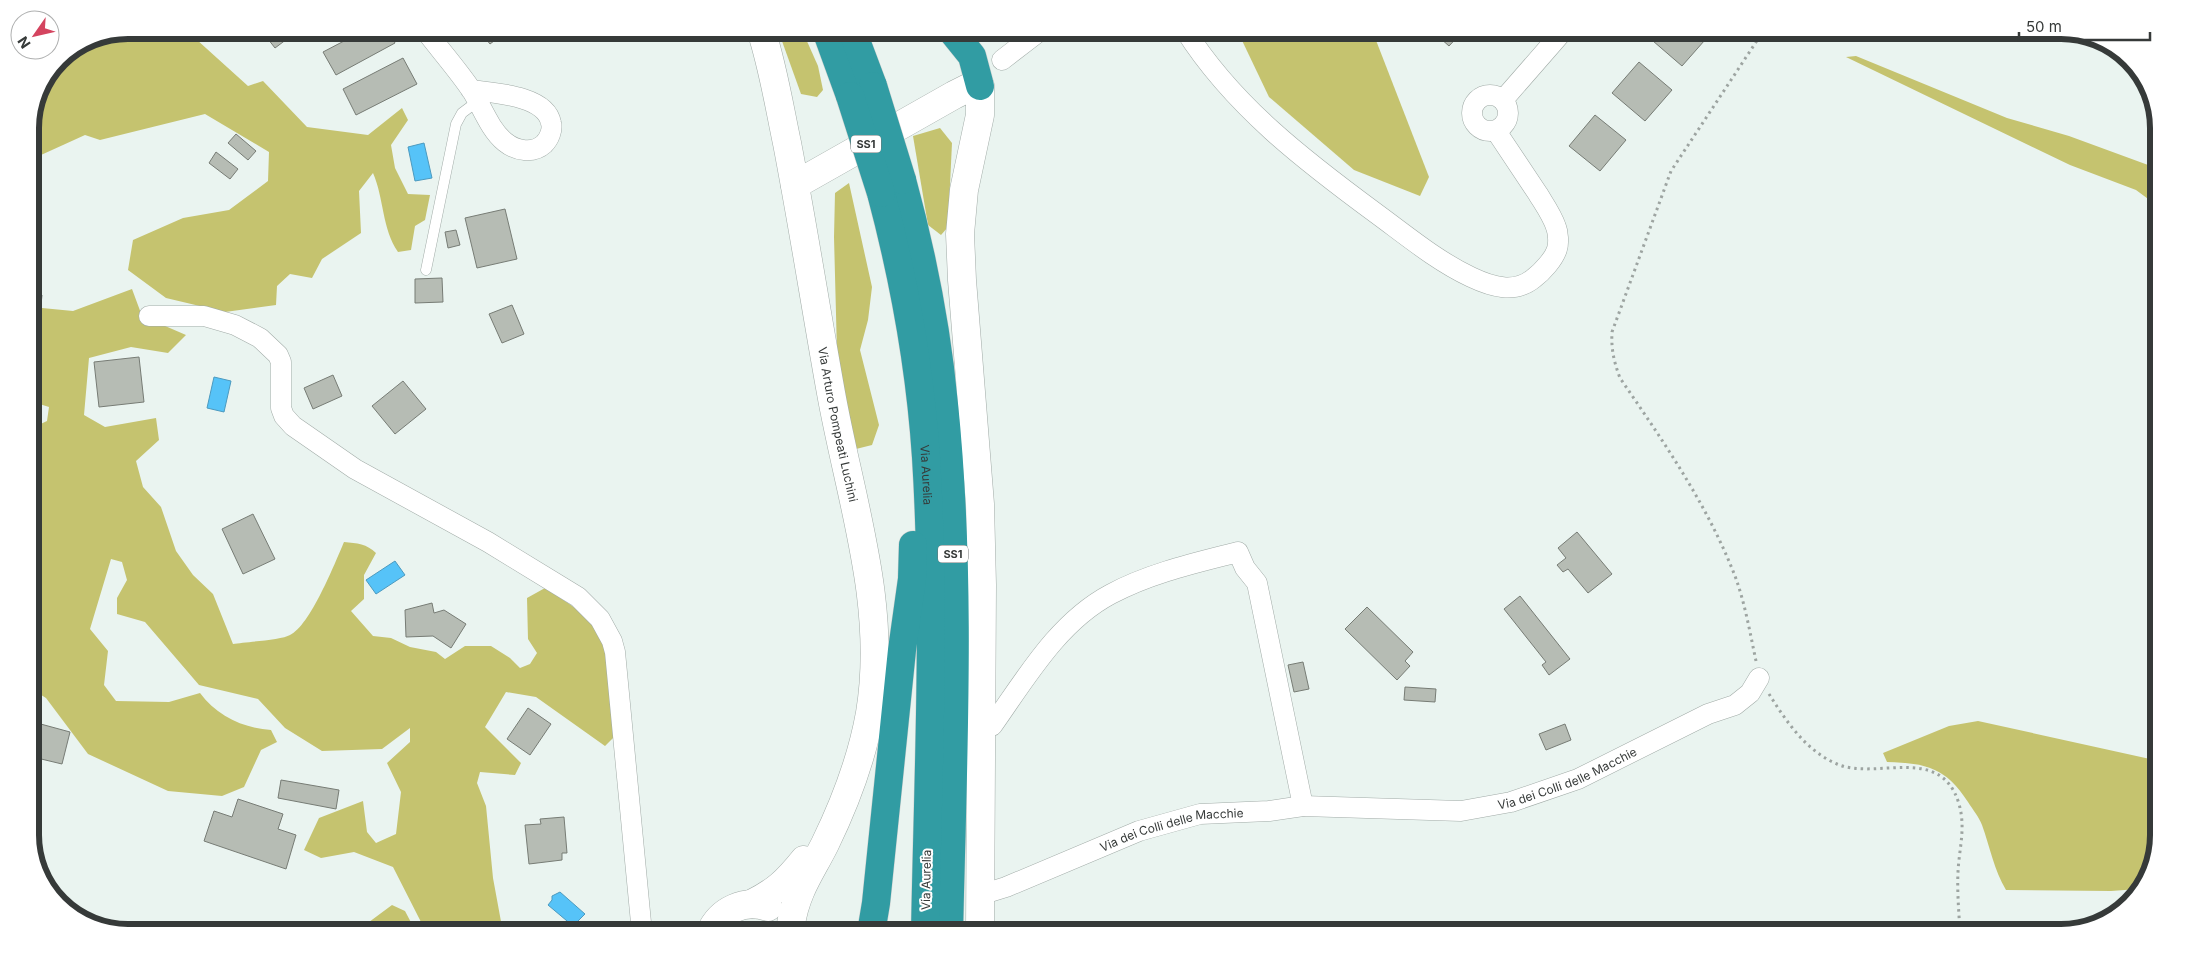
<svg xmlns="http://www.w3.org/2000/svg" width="2189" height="963" font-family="Inter,sans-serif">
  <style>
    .green { fill: #c5c36f }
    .water { fill: #56c3f8; stroke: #4c9abf }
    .building { fill: #b6bcb4; stroke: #777c75 }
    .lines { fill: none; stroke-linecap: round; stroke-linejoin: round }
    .lane-casing { stroke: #a1aba7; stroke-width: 11 }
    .street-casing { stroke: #a1aba7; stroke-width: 21 }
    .secondary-casing { stroke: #a1aba7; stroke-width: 29 }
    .highway-casing { stroke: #cfd0cf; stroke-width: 29 }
    .path { stroke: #9da4a1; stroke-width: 3; stroke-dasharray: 2.5 4; stroke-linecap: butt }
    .lane { stroke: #fff; stroke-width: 10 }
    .street { stroke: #fff; stroke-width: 20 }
    .secondary { stroke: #fff; stroke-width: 28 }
    .highway { stroke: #319ca3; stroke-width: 28 }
    .highway-bridge-casing { stroke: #cfd0cf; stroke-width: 29; stroke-linecap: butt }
    .highway-bridge { stroke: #319ca3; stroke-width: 28 }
    .labels { text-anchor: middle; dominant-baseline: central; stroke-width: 4; stroke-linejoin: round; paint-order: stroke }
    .shield { fill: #fff; stroke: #727574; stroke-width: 1 }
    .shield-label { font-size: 11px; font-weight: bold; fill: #363a39 }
    .street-label { font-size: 12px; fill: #363a39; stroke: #fff }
    .rim { fill: none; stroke: #363a39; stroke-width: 6 }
  </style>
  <rect width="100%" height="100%" fill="#eaf4f0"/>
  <!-- green -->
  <g class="green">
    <path d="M127,30H186L248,86L263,81L307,127L368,135L402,108L408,120L391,145L395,168L408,194L430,195L425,220L415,226L411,250L398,252C382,229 384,198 373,173L359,191L361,233L322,259L312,278L290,274L277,286L276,305L225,312L166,298L128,270L133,240L183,218L229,210L268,181L269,152L205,114L100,140L85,135L30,160V121L38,90L59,58L90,37Z"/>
    <path d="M778,30H802L818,66L823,90L817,97L801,94Z"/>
    <path d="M1237,30H1372L1429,177L1420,196L1354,170L1269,97Z"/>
    <path d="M1856,56L2007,118L2069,136L2159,169V207L2136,190L2070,165L1846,57Z"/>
    <path d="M940,128L952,143L948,227L941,235L928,225L913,136Z"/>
    <path d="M849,183L872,287L868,320L860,350L879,425L872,445L856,449L837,352L834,237L835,193Z"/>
    <path d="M132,289L142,316L186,335L168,353L131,347L89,358L84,415L105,427L156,418L159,440L136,461L143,487L161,507L176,551L193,575L213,594L233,644C245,642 282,640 290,635C310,626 335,563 344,542C357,543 367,544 376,553L364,575V599L351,611L373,636L391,638L410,647L436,652L445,659L465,646H491L510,658L520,668L530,664L537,653L528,639L527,598L545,588C565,601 588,614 601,635C611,652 613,714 615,736L605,746L536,697L506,692L485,727L521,763L515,775L480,772L477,783L486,806L493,878L502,927L507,933H365V925L392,905L405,911L415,930L421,922L393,867L354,852L321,858L304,850L319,818L363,801L367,832L376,843L396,834L401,792L387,763L410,742V728L382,749L322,751L285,728L258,699L199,685L145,622L117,614V598L127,580L122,562L111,559L90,629L108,651L104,685L116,701L169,702L200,693C217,716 243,728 271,730L277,742L261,750L244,787L222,796L168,791L88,754L46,698L30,688V429L47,421L49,407L30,401V337L41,315L42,308L73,311Z"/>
    <path d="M1978,721L2150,759H2159V836L2151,873L2138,889L2111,891L2006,890C1994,870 1990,847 1982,825C1979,817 1973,810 1968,802C1946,768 1927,763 1887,762L1883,753L1949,726Z"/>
    <path d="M753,923L761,924L774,933H732L744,924Z"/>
  </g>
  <!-- water -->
  <g class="water">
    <path d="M424,143L432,178L415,181L408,147Z"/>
    <path d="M214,377L231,381L224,412L207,408Z"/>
    <path d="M395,561L405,575L376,594L366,580Z"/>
    <path d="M560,892L585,914L573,926L548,905L552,900V896Z"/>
  </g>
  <!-- building -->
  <g class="building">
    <path d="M261,30H299L275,48Z"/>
    <path d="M365,30H388L395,43L336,75L323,52Z"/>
    <path d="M479,30H521L508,40L503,34L490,44Z"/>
    <path d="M1431,30H1464L1449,46Z"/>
    <path d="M1663,30H1710L1712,32L1682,66L1653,41Z"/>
    <path d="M403,58L417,84L356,115L343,89Z"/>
    <path d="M1639,62L1672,90L1645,121L1612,93Z"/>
    <path d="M1595,115L1626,140L1600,171L1569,146Z"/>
    <path d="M236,134L256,151L248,160L228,143Z"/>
    <path d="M216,152L238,169L230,179L209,163Z"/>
    <path d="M505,209L517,259L477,268L465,218Z"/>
    <path d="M456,230L460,245L448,248L445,232Z"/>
    <path d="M442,278L443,302L415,303V279Z"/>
    <path d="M30,293L42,295L40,314L30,312Z"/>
    <path d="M512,305L524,334L502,343L489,314Z"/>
    <path d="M139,357L144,402L99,407L94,362Z"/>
    <path d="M333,375L342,396L313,409L304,388Z"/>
    <path d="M403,381L426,409L395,434L372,406Z"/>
    <path d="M253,514L275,559L243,574L222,529Z"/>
    <path d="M1577,532L1612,574L1588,593L1568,569L1563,572L1557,565L1566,558L1558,548Z"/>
    <path d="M1520,596L1570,659L1549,675L1542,665L1546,662L1504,609Z"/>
    <path d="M432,603L434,613L444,610L466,624L451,648L433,636L406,637L405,610Z"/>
    <path d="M1367,607L1413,652L1405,661L1410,666L1397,680L1345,629Z"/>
    <path d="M1303,662L1309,689L1294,692L1288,665Z"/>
    <path d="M1405,687L1436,689L1435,702L1404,700Z"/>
    <path d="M528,708L551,724L530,755L507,739Z"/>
    <path d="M37,723L70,732L62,764L37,758L41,746L31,744Z"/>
    <path d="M1565,724L1571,740L1546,750L1539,734Z"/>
    <path d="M281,780L339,790L336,809L278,798Z"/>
    <path d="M238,799L283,814L278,829L296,835L286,869L204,841L214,811L232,817Z"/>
    <path d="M564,817L567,853H562V860L529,864L525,825L541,824L540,819Z"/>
  </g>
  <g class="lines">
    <!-- lane casing -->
    <g class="lane-casing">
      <path id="lane" d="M426,270L456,124L462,113L478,101"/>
    </g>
    <!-- street casing -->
    <g class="street-casing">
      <g id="street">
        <path d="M425,30C440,50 458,70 472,91C482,107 490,130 505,142C516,151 533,154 544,144C549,139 553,130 551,123C546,95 493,93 471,90"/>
        <path d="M1185,30C1233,106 1305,161 1377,214C1407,236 1437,261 1471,277C1492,287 1515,294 1534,278C1542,272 1554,259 1557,249C1559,243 1558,232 1556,227C1552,215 1544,204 1538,194C1524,173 1510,152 1496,131"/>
        <path d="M1002,60L1041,30"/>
        <circle cx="1490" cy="113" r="18"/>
        <path d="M1503,100L1564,30"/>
        <path d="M149,316H204L235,325L260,338L278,355L281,362V408L284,416L293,426L355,469L488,542L578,597L600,619L612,641L615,652L642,933"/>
        <path d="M981,728L992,726C1026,678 1058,622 1111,594C1150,573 1195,563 1238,552L1245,568L1257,583L1303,806"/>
        <path id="s1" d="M980,895L1006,887L1139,831L1200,814L1269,811L1303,806L1461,811L1511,802L1578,779L1708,714L1735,705L1750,693L1759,678"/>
      </g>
    </g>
    <!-- secondary casing -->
    <g class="secondary-casing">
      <g id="secondary">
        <path id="s2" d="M761,30C773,67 779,105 787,143C803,226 816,310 831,393C850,499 888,604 870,713C862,758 845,803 825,844C811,872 796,891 791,924"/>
        <path d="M795,185L954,95L968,88L980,86V115L964,190L960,234L962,280L980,504L982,585L980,933"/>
        <path d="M751,904C776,892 787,881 804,860"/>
        <path d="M710,933C720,910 744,899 768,907"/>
      </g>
    </g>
    <!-- highway casing -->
    <g class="highway-casing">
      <g id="highway">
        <path d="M826,30L850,96"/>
        <path d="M852,30L873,86"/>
        <path d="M951,30L972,56L980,86"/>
        <path d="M902,180C922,253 937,329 944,404C962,579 953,757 949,933"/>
        <path id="s3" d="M881,193C904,279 920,368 926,457C936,615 928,775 925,933"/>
        <path d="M871,933L876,903L902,650L912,579L913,545"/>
      </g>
    </g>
    <!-- path -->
    <g class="path">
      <path d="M1756,661C1750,633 1745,603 1735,576C1707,504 1663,441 1620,378C1614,362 1611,349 1612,332L1671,171L1764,30"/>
      <path d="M1769,694C1786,721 1806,751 1837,764C1876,781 1941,743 1959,804C1966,828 1959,849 1958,872C1957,892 1959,913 1960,933"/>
    </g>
    <!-- lane -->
    <use href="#lane" class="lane"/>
    <!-- street -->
    <use href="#street" class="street"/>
    <!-- secondary -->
    <use href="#secondary" class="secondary"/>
    <!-- highway -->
    <use href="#highway" class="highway"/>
    <!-- highway-bridge casing -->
    <g class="highway-bridge-casing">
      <g id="highway-bridge">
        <path d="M873,86L902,180"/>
        <path d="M850,96L881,193"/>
      </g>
    </g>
    <!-- highway-bridge -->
    <use href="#highway-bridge" class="highway-bridge"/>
  </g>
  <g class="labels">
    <!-- shield labels -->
    <g class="shield">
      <rect x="851" y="135.5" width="30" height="17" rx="4"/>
      <rect x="938" y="545.5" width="30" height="17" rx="4"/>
    </g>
    <g class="shield-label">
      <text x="866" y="144">SS1</text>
      <text x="953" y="554">SS1</text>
    </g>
    <!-- street labels -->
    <g class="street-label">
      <text stroke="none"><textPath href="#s2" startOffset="402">Via Arturo Pompeati Luchini</textPath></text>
      <text stroke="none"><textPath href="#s3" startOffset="286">Via Aurelia</textPath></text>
      <text stroke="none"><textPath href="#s1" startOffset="608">Via dei Colli delle Macchie</textPath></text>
      <text stroke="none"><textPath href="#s1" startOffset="204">Via dei Colli delle Macchie</textPath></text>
      <text transform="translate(926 880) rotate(-89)">Via Aurelia</text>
    </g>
  </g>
  <!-- crop -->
  <path d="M0 0H2189V963H0ZM128 39H2061A89 89 0 0 1 2150 128V835A89 89 0 0 1 2061 924H128A89 89 0 0 1 39 835V128A89 89 0 0 1 128 39Z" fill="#fff" fill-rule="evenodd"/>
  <path class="rim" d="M128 39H2061A89 89 0 0 1 2150 128V835A89 89 0 0 1 2061 924H128A89 89 0 0 1 39 835V128A89 89 0 0 1 128 39Z"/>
  <!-- north arrow -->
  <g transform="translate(35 35) rotate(236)"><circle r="24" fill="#ffffff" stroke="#afb0b0"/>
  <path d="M0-4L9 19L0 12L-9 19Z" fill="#d4445f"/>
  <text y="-8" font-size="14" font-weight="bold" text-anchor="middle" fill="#363a39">N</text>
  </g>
  <!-- scale -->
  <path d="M2019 32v8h131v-8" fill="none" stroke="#363a39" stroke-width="2.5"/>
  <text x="2026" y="32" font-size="15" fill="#363a39" stroke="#ffffff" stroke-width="4" paint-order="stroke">50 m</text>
</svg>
